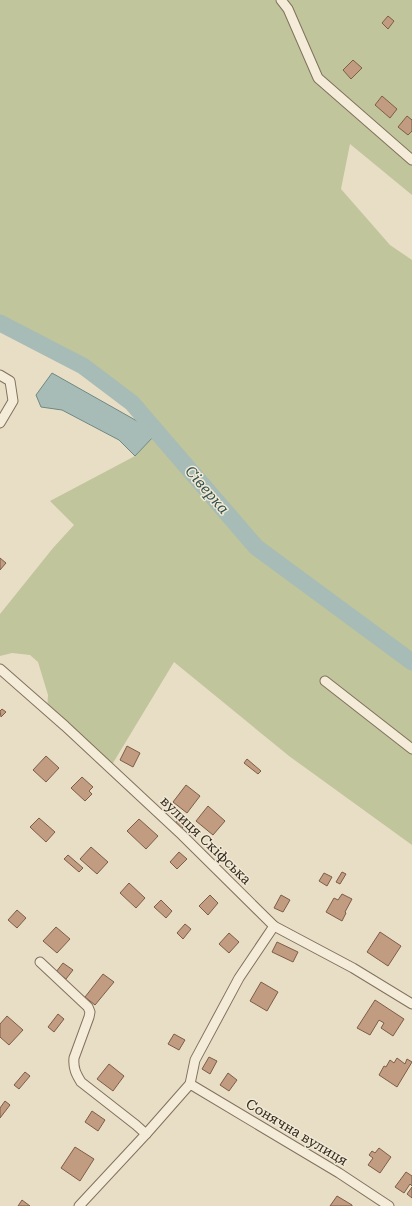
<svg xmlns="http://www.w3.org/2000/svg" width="412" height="1206" font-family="'Roboto Serif',serif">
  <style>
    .green { fill: #c0c59b }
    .water { fill: #a7bcb6; stroke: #6f8983 }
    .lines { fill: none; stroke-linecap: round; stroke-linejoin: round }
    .river { stroke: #a7bcb6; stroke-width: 17 }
    .building { fill: #c29c81; stroke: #7d5d47 }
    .minor-casing { stroke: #81715e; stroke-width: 11 }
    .minor { stroke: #f4ecd8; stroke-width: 9 }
    .labels { text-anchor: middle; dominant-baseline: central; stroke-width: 3; stroke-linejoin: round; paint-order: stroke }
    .street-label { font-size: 14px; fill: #332920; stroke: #f1e9d4 }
    .water-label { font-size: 15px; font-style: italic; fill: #31514f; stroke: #f1e9d4 }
  </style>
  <rect width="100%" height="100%" fill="#e8dec6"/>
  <!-- green -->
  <path class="green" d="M0,0H412V195L350,144L341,189L390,245L412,260V845L289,756L174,662L110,768L47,710L48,695L38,662L30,655L12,653L0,656V614L53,548L74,525L50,501L135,456L162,427L132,403L83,366L0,323Z"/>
  <!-- water -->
  <path class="water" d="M52,373L137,421L154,436L135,456L119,440L62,410L41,407L36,395Z"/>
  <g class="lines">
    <!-- river -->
    <path class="river" d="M0,323L83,366L132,403L256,547L412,662"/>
  </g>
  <!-- building -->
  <g class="building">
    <path d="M388,16L394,21L388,29L382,23Z"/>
    <path d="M353,60L362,68L351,79L343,70Z"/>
    <path d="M382,96L397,109L390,118L375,105Z"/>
    <path d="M407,116L412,120V131L408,135L398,127Z"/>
    <path d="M0,558L6,563L0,570Z"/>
    <path d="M2,709L6,712L1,717L0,711Z"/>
    <path d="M127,746L140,753L133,767L120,760Z"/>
    <path d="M46,756L59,768L46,782L33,770Z"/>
    <path d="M247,759L261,771L258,774L244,763Z"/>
    <path d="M82,777L93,787L89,791L92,794L85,801L71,788Z"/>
    <path d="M186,785L200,796L187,813L173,802Z"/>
    <path d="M208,806L225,821L213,835L196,821Z"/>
    <path d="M181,815L188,820L180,831L174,826Z"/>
    <path d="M39,818L55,832L46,842L30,827Z"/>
    <path d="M139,819L158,836L146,849L127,831Z"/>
    <path d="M91,847L108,862L97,874L80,859Z"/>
    <path d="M179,852L187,859L177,869L170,862Z"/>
    <path d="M68,855L83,868L79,872L64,859Z"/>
    <path d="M342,872L346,874L340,884L336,882Z"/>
    <path d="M324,873L332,877L327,886L319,881Z"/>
    <path d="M129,883L145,898L136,908L120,893Z"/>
    <path d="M342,894L352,899L345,912L346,913L342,921L326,912L334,898L338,900Z"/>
    <path d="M210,895L218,903L208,915L199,906Z"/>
    <path d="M281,895L290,900L283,912L274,908Z"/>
    <path d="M161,900L172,911L166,918L154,907Z"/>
    <path d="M17,910L26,918L17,928L8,920Z"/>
    <path d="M185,924L191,929L183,939L177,933Z"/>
    <path d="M56,927L70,939L57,953L43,941Z"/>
    <path d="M380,932L401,946L388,966L367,952Z"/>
    <path d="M229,933L239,942L229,953L219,944Z"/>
    <path d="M277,942L298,952L293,962L272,952Z"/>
    <path d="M63,963L73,970L66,979L56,972Z"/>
    <path d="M103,974L114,982L95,1005L85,997Z"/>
    <path d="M261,982L278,992L267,1011L250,1001Z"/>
    <path d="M375,1000L404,1019L393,1036L381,1028L384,1023L379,1020L370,1035L357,1028Z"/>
    <path d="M58,1014L64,1019L54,1032L48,1027Z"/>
    <path d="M7,1016L23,1030L9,1045L0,1037V1024Z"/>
    <path d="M174,1034L185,1040L179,1050L168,1044Z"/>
    <path d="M209,1057L217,1061L210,1074L202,1069Z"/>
    <path d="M397,1058L405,1064L407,1059L412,1062L397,1087L379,1075L384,1066L386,1067L390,1060L394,1063Z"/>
    <path d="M109,1064L124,1076L113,1091L97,1079Z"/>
    <path d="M25,1072L30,1076L19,1089L14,1085Z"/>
    <path d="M228,1073L237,1080L229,1091L220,1085Z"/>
    <path d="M5,1101L10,1105L0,1118V1108Z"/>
    <path d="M92,1111L105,1120L98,1131L85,1122Z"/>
    <path d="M75,1147L94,1159L80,1181L61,1168Z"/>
    <path d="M379,1148L391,1157L380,1173L368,1165L373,1158L369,1155L372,1151L375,1153Z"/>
    <path d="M406,1172L412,1176V1186L410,1184L404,1193L395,1187Z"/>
    <path d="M412,1187V1198L407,1194Z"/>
    <path d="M337,1196L352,1205V1206H330Z"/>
    <path d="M22,1200L30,1206H18Z"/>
  </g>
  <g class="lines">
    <!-- minor casing -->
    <g class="minor-casing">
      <g id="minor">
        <path d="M281,0L288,9L318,78L412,160"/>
        <path d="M0,375L10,381L13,401L0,423"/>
        <path d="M0,669L65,726L182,835L274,926L353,968L412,1004"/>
        <path d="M325,681L412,749"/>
        <path d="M40,962L88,1007L90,1012L89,1017L74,1058C73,1068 76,1074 81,1082L136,1125L146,1134"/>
        <path d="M190,1084L339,1173L389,1206"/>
        <path d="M79,1206L146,1134L190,1084L195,1060L239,978L274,926"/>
      </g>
    </g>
    <!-- minor -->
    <use href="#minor" class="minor"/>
  </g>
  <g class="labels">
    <!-- street labels -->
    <g class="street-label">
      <text transform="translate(206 840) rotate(44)">вулиця Скіфська</text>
      <text transform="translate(297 1132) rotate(31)">Сонячна вулиця</text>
    </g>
    <!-- water labels -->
    <g class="water-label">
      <text transform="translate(207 490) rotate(49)">Сіверка</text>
    </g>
  </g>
</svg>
